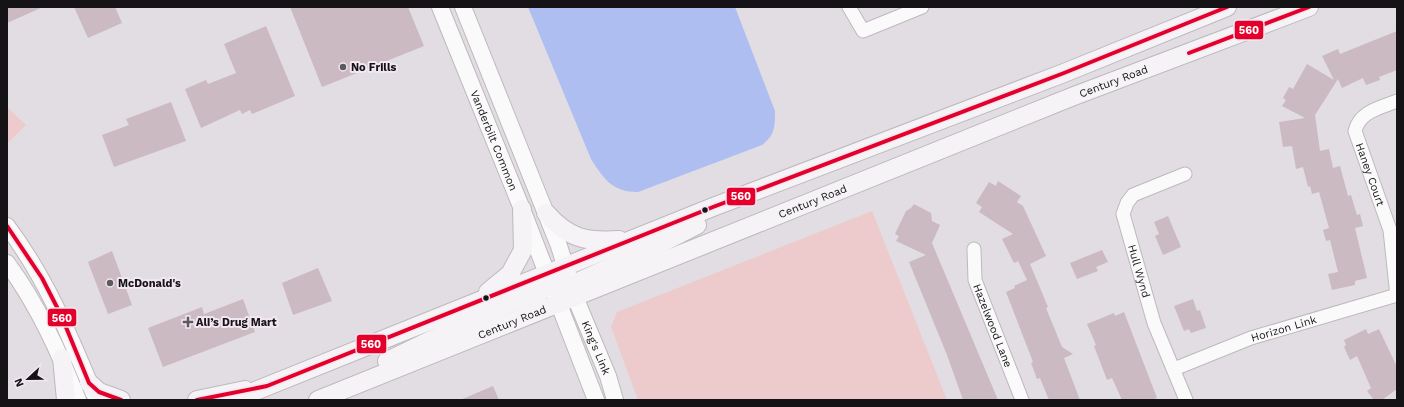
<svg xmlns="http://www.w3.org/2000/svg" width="1404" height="407" font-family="'Work Sans',sans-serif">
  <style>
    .green { fill: #edcbcd }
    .water { fill: #aebef1 }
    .building { fill: #ccbac3 }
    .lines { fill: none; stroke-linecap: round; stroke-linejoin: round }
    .minor-casing { stroke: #bdb9bd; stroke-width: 15 }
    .tertiary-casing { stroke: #bdb9bd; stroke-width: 18 }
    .secondary-casing { stroke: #bdb9bd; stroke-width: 20 }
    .minor { stroke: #fbfafb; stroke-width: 13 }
    .tertiary { stroke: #fbfafb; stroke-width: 16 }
    .secondary { stroke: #f5f3f6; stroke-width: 18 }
    .bus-1-casing { stroke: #f2e7f2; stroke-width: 7 }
    .bus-1 { stroke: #e4002b; stroke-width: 4 }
    .poi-dot { fill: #5d5a5d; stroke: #f2e7f2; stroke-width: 1.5 }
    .bus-dot { fill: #161316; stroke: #f2e7f2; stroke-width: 1.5 }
    .labels { text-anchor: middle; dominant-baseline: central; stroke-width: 4; stroke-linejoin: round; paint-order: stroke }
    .poi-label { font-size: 11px; font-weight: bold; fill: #161316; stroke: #f2e7f2; text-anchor: start }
    .street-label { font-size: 11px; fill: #161316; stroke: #f2e7f2 }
    .line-badge { stroke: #f2e7f2; stroke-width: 1.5 }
    .badge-label { font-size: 11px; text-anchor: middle; font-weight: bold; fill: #fff }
  </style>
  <rect width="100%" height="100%" fill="#e2dde2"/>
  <!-- green -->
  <g class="green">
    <path d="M7,107L26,125L7,144Z"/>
    <path d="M872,211L947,400H638L611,327L617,312Z"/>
  </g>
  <!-- water -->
  <path class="water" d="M528,7H735L775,111C775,127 775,135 762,145L638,192C612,192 604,179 591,159Z"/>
  <!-- building -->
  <g class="building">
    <path d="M7,7H43L7,23Z"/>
    <path d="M74,7H115L122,23L88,38Z"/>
    <path d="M290,7H408L424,46L322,87Z"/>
    <path d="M266,26L295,96L252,114L250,110L242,114L240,110L201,128L185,89L206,80L208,84L236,73L224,44Z"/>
    <path d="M1397,31V70L1379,77L1380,80L1366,85L1363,78L1342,88L1338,79L1315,115L1320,151L1329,149L1333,168L1340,166L1348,196L1351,195L1357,215L1360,214L1363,226L1355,228L1367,278L1355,281V285L1332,290L1328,274L1338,272L1330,240L1326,241L1323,230L1329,228L1319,192L1312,194L1310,186L1308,187L1303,167L1296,169L1292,146L1283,147L1279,122L1305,118L1282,106L1286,100L1283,98L1289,87L1293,89L1307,64L1334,80L1322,56L1338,49L1340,54Z"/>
    <path d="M171,102L186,141L114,167L102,135L129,125L126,119Z"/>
    <path d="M998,181L1021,196L1017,202L1023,206L1046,256L1030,264L1048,307L1046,308L1062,347L1073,354L1064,358L1080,400H1049L1040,378L1037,379L1031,363L1033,362L1006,292L1015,288L1014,286L1027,280L1018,261L1014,263L1002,239L1013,234L979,212L982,207L976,203L989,182L996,186Z"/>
    <path d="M914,204L931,213L932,221L940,225L932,243L998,400H963L947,355L909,262L926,255L896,241L899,236L895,234L906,211L911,208Z"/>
    <path d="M1168,216L1181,247L1163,255L1155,236L1159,234L1154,222Z"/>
    <path d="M1102,250L1108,262L1096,267L1098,271L1077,279L1070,263Z"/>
    <path d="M112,251L132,305L108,314L88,262Z"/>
    <path d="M318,268L332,301L293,315L282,283Z"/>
    <path d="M243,299L255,332L163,367L148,328L202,307L204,314Z"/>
    <path d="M1193,299L1197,311L1200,310L1206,328L1191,333L1189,329L1184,331L1174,306Z"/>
    <path d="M1124,312L1157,398L1151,400H1122L1112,378L1107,380L1094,346L1096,345L1087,324L1114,313L1115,316Z"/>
    <path d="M1366,329L1368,334L1379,329L1397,367V389L1382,400H1374L1367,391L1371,388L1357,356L1350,360L1344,347L1346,345L1344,340Z"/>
    <path d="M493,386L499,400H460Z"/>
  </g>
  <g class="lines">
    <!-- minor casing -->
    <g class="minor-casing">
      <g id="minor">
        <path d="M849,7L863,31L922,7"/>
        <path id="s1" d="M1397,101C1380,108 1360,111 1355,131L1390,230L1397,296"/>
        <path id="s2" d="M1185,174L1133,195L1127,203L1123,214L1154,323L1186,400"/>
        <path id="s3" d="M974,249L975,280L1022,400"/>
        <path id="s4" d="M1174,369L1251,338L1397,295"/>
      </g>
    </g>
    <!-- tertiary casing -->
    <g class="tertiary-casing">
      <g id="tertiary">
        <path id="s5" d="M440,7L522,209L596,400"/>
        <path id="s6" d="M463,7L559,246L575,297L608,376L615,400"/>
        <path d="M7,226C46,278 69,334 94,394"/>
        <path d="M7,263C38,305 59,352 78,400"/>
      </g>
    </g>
    <!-- secondary casing -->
    <g class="secondary-casing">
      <g id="secondary">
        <path d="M546,213C569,239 586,242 619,240"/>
        <path d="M488,292L510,274L523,250L522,209"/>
        <path d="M559,304L563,292L571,285L640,254L697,225"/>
        <path d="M62,358L66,400"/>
        <path d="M387,361L489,312L540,292L551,285L562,271"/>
        <path d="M89,383L99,392L121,400"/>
        <path d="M197,400L245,390"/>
        <path d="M233,400L713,207L1064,73L1227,7"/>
        <path id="s7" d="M318,400L1074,96L1309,7"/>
      </g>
    </g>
    <!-- minor -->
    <use href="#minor" class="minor"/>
    <!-- tertiary -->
    <use href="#tertiary" class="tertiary"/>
    <!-- secondary -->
    <use href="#secondary" class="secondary"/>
    <!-- bus-1 casing -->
    <g class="bus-1-casing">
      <g id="bus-1">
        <path d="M1189,53L1309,7"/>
        <path d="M7,226L42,278L61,315L89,383L99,392L121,400"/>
        <path d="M197,400L267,386L713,207L1064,73L1227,7"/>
      </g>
    </g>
    <!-- bus-1 -->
    <use href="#bus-1" class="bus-1"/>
  </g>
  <!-- markers -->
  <g class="poi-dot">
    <circle cx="343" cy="67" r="4"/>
    <circle cx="110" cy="283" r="4"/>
    <path d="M186 316h4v4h4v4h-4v4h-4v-4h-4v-4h4z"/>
  </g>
  <g class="bus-dot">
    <circle cx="705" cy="210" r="3.5"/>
    <circle cx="486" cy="298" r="3.5"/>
  </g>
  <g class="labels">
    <!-- poi labels -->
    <g class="poi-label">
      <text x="351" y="67">No Frills</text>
      <text x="118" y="283">McDonald's</text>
      <text x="196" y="322">Ali’s Drug Mart</text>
    </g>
    <!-- street labels -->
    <g class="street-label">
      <text stroke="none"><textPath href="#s7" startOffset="857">Century Road</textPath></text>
      <text stroke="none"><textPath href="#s5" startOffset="144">Vanderbilt Common</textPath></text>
      <text stroke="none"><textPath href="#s1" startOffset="100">Haney Court</textPath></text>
      <text stroke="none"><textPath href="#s7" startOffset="533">Century Road</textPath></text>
      <text stroke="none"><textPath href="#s2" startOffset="137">Hull Wynd</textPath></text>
      <text stroke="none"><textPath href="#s7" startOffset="209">Century Road</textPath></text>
      <text stroke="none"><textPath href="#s3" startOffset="80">Hazelwood Lane</textPath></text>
      <text stroke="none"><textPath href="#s4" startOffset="117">Horizon Link</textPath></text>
      <text stroke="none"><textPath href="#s6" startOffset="366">King's Link</textPath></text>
    </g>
  </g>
  <g class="line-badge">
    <rect x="1234" y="20" width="30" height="20" rx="4" fill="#e4002b"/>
    <rect x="726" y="187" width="30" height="19" rx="4" fill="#e4002b"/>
    <rect x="47" y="308" width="30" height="19" rx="4" fill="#e4002b"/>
    <rect x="356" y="334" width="31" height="20" rx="4" fill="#e4002b"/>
  </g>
  <g class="badge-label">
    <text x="1249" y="34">560</text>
    <text x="741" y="200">560</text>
    <text x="62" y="322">560</text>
    <text x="371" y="348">560</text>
  </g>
  <!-- border -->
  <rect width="1404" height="407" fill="none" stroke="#161316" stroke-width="16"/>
  <!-- north arrow -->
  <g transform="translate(28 379) rotate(248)" stroke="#f2e7f2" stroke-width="3" paint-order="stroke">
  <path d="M0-3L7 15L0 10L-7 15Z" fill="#161316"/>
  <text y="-6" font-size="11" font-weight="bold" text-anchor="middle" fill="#161316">N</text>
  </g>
</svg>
